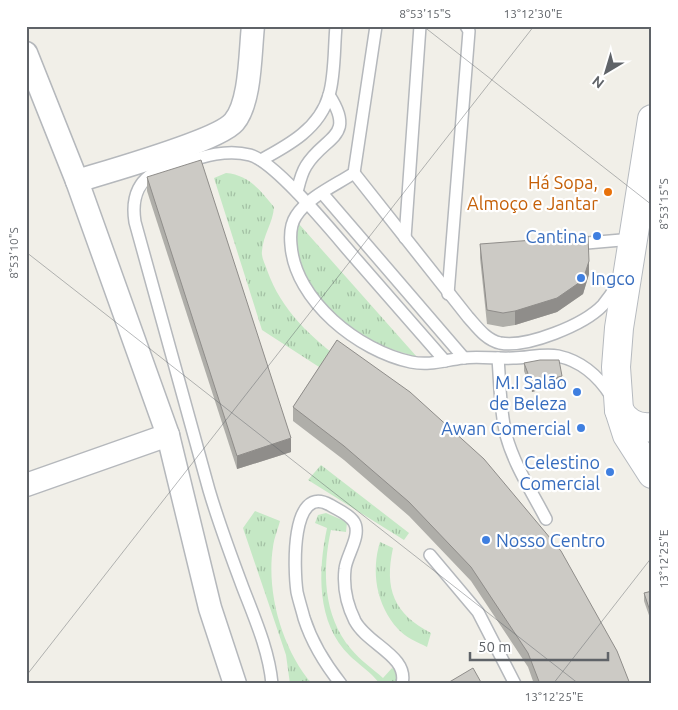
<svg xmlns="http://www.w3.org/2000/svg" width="678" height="710" font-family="Ubuntu,sans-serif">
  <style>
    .grass { fill: url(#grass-tufts) }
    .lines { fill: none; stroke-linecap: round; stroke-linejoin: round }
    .lane-casing { stroke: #b5b8bc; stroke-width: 14 }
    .street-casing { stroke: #b5b8bc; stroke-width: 25 }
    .secondary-casing { stroke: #b6babf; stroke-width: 30 }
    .lane { stroke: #fff; stroke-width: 11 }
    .street { stroke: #fff; stroke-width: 22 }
    .secondary { stroke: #fff; stroke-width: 28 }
    .wall { fill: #afaea9 }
    .shaded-wall { fill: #8f8d8a }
    .building { fill: #cccac5; stroke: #8f8d8a }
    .ticks { fill: none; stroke: #5f6368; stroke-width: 1; stroke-opacity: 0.45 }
    .food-dot { fill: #e8710a; stroke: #fff; stroke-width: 2 }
    .shop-dot { fill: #3f7fe0; stroke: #fff; stroke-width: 2 }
    .labels { text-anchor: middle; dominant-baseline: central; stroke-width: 4.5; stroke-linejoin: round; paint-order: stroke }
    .food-label { font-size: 18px; fill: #c56008; stroke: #fff; text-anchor: end }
    .shop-label { font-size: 18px; fill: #366cbe; stroke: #fff; text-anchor: end }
    .neatline { fill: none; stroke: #5f6368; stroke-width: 2 }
    .ticks-label { font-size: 12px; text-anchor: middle; fill: #5f6368 }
  </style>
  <defs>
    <pattern id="grass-tufts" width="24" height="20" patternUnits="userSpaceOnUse" patternTransform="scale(1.25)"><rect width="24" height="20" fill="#c5e8c5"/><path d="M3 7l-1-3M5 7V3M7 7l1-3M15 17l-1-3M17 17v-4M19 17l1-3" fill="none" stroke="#a3c0a4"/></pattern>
  </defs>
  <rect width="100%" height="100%" fill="#f1efe8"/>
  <!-- grass -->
  <g class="grass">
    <path d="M226,173C249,175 260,190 274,207C273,223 263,235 262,251C261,257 265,264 267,270C281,310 312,339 346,363L336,378L262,330L214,178Z"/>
    <path d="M299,224L417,357C401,352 384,348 370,339C340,322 296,284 295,246C295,239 298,231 299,224Z"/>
    <path d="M321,465L409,533L404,540L308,480Z"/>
    <path d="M255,511L280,521C278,529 274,538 273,547C266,592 282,649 312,684H290L286,655L243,528Z"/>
    <path d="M326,513L347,522L346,532L331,530C322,570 323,616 351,649C360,660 373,669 383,678L392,668L397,672L398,684H379C378,678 356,662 350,656C316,623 318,570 327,528L315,523L318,515Z"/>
    <path d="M380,542L393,548C384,589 394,614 431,633L427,647C417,642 405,637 398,629C376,605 371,571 380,542Z"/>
  </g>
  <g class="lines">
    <!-- lane casing -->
    <g class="lane-casing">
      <g id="lane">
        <path d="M376,26L354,173C336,185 308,197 296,216C290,225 290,235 291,245C295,301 359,351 411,362C430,366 445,360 463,358C480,356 496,359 513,358C528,358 543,353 558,356C581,361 599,377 611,396"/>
        <path d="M261,160C289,145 320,128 329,95C335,76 334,47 336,26"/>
        <path d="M354,173L468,317C477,327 486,340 500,343C527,348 584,325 603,305C608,299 614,290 618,283"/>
        <path d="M297,192C299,184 301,174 306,166C324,136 357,138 329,95"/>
        <path d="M322,193L464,358"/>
        <path d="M405,238L420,26"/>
        <path d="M575,244L633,239"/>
        <path d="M448,294L469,31L466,26"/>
        <path d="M498,358C500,384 500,410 506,435C514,465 532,492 546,519"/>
        <path d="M430,555L478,612L515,684"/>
        <path d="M272,684C269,651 255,619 243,588C231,556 219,524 209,490L135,222C131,197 139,176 164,169C192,161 221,147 250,155C276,162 335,235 355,258C385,292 415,327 445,361"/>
        <path d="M341,684C325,664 312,643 304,618C302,610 299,601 297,592C294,571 290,483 330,505C338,510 349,514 354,522C362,535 346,556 345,569C343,587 347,605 355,621C368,645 409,656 402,684"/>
      </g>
    </g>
    <!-- street casing -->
    <g class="street-casing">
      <g id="street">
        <path d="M26,53L77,181L168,435L210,608L235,684"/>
        <path d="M77,181C106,172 218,141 234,122C251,102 250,52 253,26"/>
        <path d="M26,485L168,435"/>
      </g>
    </g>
    <!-- secondary casing -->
    <g class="secondary-casing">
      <g id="secondary">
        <path d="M652,119L619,328L616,367L619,410L627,435L652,474"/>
        <path d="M619,410C626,423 637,429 652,427"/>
      </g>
    </g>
    <!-- lane -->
    <use href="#lane" class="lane"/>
    <!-- street -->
    <use href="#street" class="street"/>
    <!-- secondary -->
    <use href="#secondary" class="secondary"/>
  </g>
  <!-- wall -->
  <g class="wall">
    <path d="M147,177L291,452L237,469L147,191Z"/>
    <path d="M480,244L589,274L583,294L557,312L515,325L503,327L487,324L480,258Z"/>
    <path d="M337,340L630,684H534L528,667L471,581L409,516L344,460L293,421V407Z"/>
    <path d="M524,363L562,383L532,392L524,371Z"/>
    <path d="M652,591L651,621L644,601V593Z"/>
  </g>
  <!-- shaded-wall -->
  <g class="shaded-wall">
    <path d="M589,261V274L583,294L557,312L515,325V311Z"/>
    <path d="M562,376V383L532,392V384Z"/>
    <path d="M291,438V452L237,469V456Z"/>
  </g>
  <!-- building -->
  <g class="building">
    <path d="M201,160L291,438L237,456L147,177Z"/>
    <path d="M588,236L589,261L583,280L557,298L515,311L503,313L487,310L480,244Z"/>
    <path d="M337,340L410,392L484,459L561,551L617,651L630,684H540L528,653L471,567L409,502L344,446L293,407Z"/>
    <path d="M540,360H559L562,376L532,384L524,363Z"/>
    <path d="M652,591V614H651L644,593Z"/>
    <path d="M473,668L482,684H446Z"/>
  </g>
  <!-- ticks -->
  <path class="ticks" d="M423,26L652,205M26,252L579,684M26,676L534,26M553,684L652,557"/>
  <!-- markers -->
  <circle class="food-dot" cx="608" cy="192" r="5"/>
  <g class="shop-dot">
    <circle cx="597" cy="236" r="5"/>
    <circle cx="581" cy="278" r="5"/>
    <circle cx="577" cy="392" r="5"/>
    <circle cx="581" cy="428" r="5"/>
    <circle cx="610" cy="472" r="5"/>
    <circle cx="486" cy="540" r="5"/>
  </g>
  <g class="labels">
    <!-- food labels -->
    <g class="food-label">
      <text x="598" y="182">Há Sopa,<tspan x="598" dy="21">Almoço e Jantar</tspan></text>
    </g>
    <!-- shop labels -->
    <g class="shop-label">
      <text x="587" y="236">Cantina</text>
      <text x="591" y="278" text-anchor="start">Ingco</text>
      <text x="567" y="382">M.I Salão<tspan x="567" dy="21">de Beleza</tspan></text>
      <text x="571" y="428">Awan Comercial</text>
      <text x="600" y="462">Celestino<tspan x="600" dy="21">Comercial</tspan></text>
      <text x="496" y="540" text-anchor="start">Nosso Centro</text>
    </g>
  </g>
  <!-- border -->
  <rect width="678" height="710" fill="none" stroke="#ffffff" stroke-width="55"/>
  <!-- north arrow -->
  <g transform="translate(606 72) rotate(218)" stroke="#ffffff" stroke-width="4" paint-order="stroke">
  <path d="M0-4L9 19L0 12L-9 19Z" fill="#5f6368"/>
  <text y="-8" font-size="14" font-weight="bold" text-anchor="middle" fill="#5f6368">N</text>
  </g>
  <!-- scale -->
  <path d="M470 652v8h138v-8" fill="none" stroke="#5f6368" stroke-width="2.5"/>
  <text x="478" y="652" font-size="15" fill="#5f6368" stroke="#ffffff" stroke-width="4" paint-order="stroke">50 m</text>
  <rect x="28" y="28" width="622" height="654" class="neatline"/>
  <g class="ticks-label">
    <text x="425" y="18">8°53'15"S</text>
    <text x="533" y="18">13°12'30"E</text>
    <text transform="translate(664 204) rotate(-90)" y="4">8°53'15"S</text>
    <text transform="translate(14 253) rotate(-90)" y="4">8°53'10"S</text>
    <text transform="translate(664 559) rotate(-90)" y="4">13°12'25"E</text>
    <text x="554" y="701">13°12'25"E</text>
  </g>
</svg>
